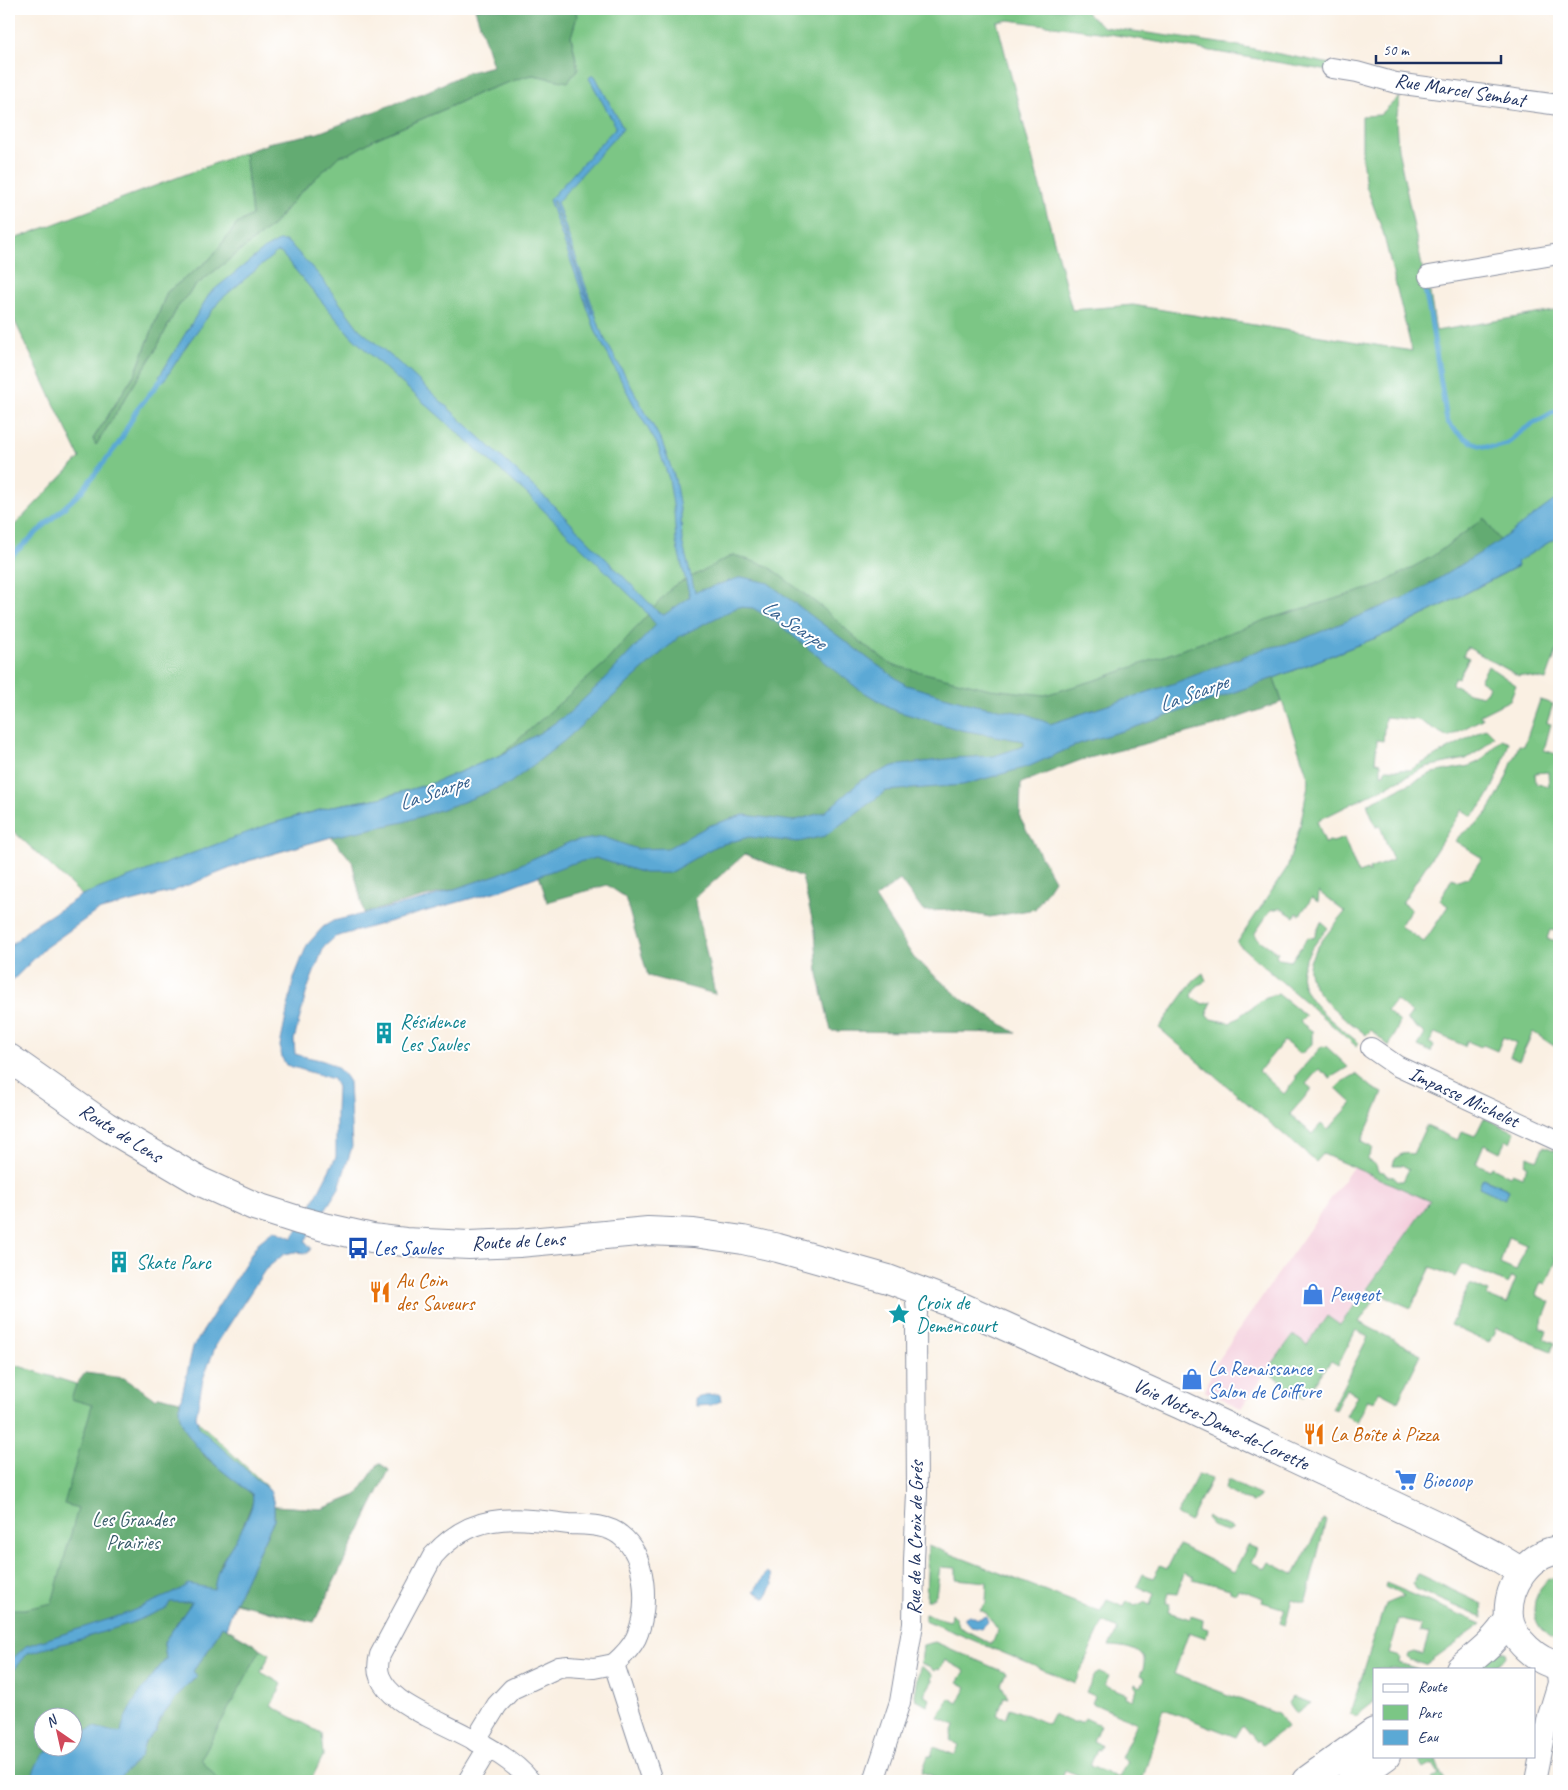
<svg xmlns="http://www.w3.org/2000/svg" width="1568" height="1790" font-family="Caveat,sans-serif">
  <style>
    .built { fill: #f4cfdd }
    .green { fill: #7bc685; stroke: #4b7a72; fill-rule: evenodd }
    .forest { fill: #64ab72; stroke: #406d68; fill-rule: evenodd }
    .water { fill: #5ba9d5; stroke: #3b6c9a; fill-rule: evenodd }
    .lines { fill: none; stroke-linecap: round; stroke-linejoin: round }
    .stream { stroke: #5ba9d5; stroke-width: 5 }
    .street-casing { stroke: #8a90a0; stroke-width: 22 }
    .secondary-casing { stroke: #8a90a0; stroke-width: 30 }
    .street { stroke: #fff; stroke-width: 20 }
    .secondary { stroke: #fff; stroke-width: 28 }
    .labels { text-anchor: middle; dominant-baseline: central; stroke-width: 4; stroke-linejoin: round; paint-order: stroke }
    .street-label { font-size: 20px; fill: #1b2f5e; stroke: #fff }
    .culture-label { font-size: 20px; fill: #0d838f; stroke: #fff; text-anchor: start }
    .transit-label { font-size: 20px; fill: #164399; stroke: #fff; text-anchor: start }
    .food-label { font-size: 20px; fill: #c56008; stroke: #fff; text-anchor: start }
    .shop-label { font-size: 20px; fill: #366cbe; stroke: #fff; text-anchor: start }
    .park-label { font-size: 20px; fill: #385c6a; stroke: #fff }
    .water-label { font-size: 21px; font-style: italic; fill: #35608e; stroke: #fff }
  </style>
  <rect width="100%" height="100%" fill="#fff"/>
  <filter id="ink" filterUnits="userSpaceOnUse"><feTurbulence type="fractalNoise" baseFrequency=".02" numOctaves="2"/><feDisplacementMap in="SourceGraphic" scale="10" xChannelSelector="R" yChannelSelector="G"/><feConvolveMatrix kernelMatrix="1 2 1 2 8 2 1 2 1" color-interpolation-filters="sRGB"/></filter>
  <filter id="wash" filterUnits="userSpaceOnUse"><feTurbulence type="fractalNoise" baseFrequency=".0096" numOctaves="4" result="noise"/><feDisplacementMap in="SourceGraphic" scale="20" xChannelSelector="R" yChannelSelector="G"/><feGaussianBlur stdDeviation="1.12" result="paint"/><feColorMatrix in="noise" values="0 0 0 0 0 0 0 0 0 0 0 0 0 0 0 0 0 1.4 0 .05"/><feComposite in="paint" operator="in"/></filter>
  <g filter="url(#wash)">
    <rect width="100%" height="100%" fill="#faf0e3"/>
    <!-- built -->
    <path class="built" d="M1353,1167L1430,1201L1340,1325L1327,1316L1307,1345L1292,1335L1241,1408L1204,1391L1217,1361Z"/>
    <!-- green -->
    <g class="green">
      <path d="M575,9H1083L1091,17L1104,27L1234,45L1341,66L1335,72L1098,32L1009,20L997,22L1072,310L1133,305L1412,351L1383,232L1366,186L1362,158V116L1380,115L1400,96L1396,121L1398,149L1425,281L1429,287L1436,331L1559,310L1558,518L1131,715L516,763L180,873L119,882L82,895L9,827V531L80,458L9,309V241L245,152L252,215L237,224L210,259L167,292L136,372L93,439L96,445L155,351L177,308L194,287L272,226L298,195L339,156L349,154L375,139L445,109L481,92L524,76L533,75L568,81L578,69L571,36L577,16Z"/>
      <path d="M1559,536V644L1546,680L1520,675L1519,676L1467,647L1463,655L1469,658L1458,678L1455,677L1452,682L1453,685L1469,693L1482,696L1487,691L1489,686L1480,680L1488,666L1516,685L1510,700L1480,715L1482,719L1448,737L1418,720L1385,717L1383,741L1377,740L1375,762L1381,763V774H1384L1385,769L1410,770L1486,728L1494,736L1482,749L1466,759L1426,767L1317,821L1325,843L1329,841L1333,842L1344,838L1358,873L1367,870L1368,872H1370L1369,869L1393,860L1380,826L1376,827L1367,804L1432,773L1469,766L1481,761L1501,739L1509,742C1502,766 1491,800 1472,816L1462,810L1402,903L1411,909L1400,926L1424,942L1448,906L1440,900L1452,878L1458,881L1469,877L1482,858L1455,841C1462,831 1473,828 1482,819C1500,799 1509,769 1519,745L1524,746L1540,700L1553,704L1547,723L1551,724L1544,750L1559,755V932L1550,930L1547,939L1554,940L1559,946V1038L1554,1046L1533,1032L1519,1061L1510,1057L1516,1043L1503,1037L1497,1051L1483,1045L1481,1047L1467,1041L1465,1046L1435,1033L1429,1043L1434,1045L1431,1052L1418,1046L1425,1034L1407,1020L1412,1013L1396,1000L1387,1011L1400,1022L1389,1046L1371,1030L1366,1035C1347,1019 1298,988 1311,959C1319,942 1333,927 1345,912L1319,892L1318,902L1312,898L1300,915L1297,913L1294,917L1280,908L1271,910L1255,933V937L1275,951L1278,952L1276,955L1279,959L1291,961L1308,937L1314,938L1321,922L1328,928C1318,940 1308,951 1303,966C1292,995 1340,1027 1359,1043L1356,1046L1237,943L1287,868L1300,826L1309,780L1274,678L1393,631L1518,566L1516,562ZM1548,772L1549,786L1536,784L1535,773Z"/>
      <path d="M1203,973L1206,981C1199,985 1193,987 1192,997L1203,1004L1212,1002L1206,1015L1212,1019L1230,1023L1266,997L1278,994L1306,1016L1300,1022L1312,1031V1044L1301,1054L1284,1041L1259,1071L1284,1094L1296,1079V1075L1322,1046L1327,1047L1348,1067L1330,1078L1319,1069L1306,1084L1312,1089L1290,1114L1312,1134L1321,1124L1328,1130L1352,1103L1336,1088L1344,1081L1356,1074L1373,1088L1383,1093L1361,1142L1373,1148L1367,1160L1376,1165L1378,1171L1384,1172L1387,1176L1394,1177L1399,1181H1403L1409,1169L1402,1165H1393C1395,1155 1403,1152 1413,1154L1426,1126L1458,1140L1462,1131L1475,1136L1484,1118L1515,1132L1510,1142L1506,1140L1500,1152L1484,1144L1476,1163L1490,1170L1492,1167L1510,1176L1512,1173L1522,1177L1528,1166L1525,1164L1528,1156L1537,1160L1544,1146L1559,1152V1246L1554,1257L1557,1259L1546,1284L1541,1282L1536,1295L1550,1302L1540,1328L1547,1331L1544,1338L1555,1343L1551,1351L1496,1328L1489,1343L1450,1325L1470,1284L1489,1292L1487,1296L1506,1304L1516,1279L1512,1277L1508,1284L1462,1264L1455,1277L1431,1267L1411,1308L1379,1294L1359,1322L1421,1354L1398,1401L1379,1391L1374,1402L1368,1400L1357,1422L1346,1416L1357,1395L1346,1389L1335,1410L1332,1408L1368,1337L1356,1330L1338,1365L1331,1361L1304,1397L1293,1391L1295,1388L1292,1386L1289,1389L1278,1384L1280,1381L1267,1371L1293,1335L1307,1345L1327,1316L1340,1325L1364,1293L1372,1297L1374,1292L1367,1289L1430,1201L1323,1154L1316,1162L1159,1028L1194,980ZM1484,1178L1509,1190L1479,1187ZM1508,1237L1526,1245L1516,1271L1500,1264Z"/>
      <path d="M9,1363L101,1392L185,1409L260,1480L271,1492L274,1506L322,1509L357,1495L379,1463L389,1470L314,1622L235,1603L226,1628L270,1654L261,1672L282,1684L271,1706L321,1733L323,1756L311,1780L9,1781ZM42,1718H72V1748H42Z"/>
      <path d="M1198,1474L1212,1478L1190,1522L1177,1515Z"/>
      <path d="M1228,1480L1261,1496L1253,1502L1242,1499L1224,1489Z"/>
      <path d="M1207,1516L1215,1521L1233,1528C1223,1536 1213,1527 1206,1518Z"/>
      <path d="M1323,1519L1326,1520L1307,1597L1305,1603L1292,1599L1285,1625L1280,1623L1285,1609L1262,1602L1263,1598L1238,1589L1236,1593L1230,1591V1589L1193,1579L1194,1577L1184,1573L1177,1594L1169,1593L1166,1603L1170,1604L1168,1612L1190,1619L1191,1616L1203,1620L1202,1627L1208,1629L1206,1638L1189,1632L1174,1674L1278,1714L1287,1727L1262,1745L1259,1740L1257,1742L1243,1725L1236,1737L1164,1709L1142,1781H1076L1078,1775L1065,1770L1062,1779L1067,1781H937L938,1778L922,1772L928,1756H931L934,1747L955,1755L959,1745L950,1740L955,1725L938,1718L949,1698L958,1703L967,1687L958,1682L965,1671L945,1660L939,1670L937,1669L935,1671L921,1663L923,1645L935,1642L1006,1673L1001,1684L1008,1698L1004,1697L997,1715L1006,1718L1010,1708L1048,1724L1053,1714L1071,1722H1082L1085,1718L1100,1725L1093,1741L1101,1745L1099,1750L1097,1749L1090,1766L1119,1778L1127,1761L1121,1758L1137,1723L1092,1703L1095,1697L1086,1692L1095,1675L1100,1672L1109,1676L1105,1685L1127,1694L1125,1697L1132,1700L1137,1689L1135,1687L1136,1684L1141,1687L1145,1678L1140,1675C1141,1672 1144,1668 1144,1664C1147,1649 1120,1646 1109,1646L1118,1629L1103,1622L1075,1683L925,1620V1614L950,1621L951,1613L955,1618L959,1627L992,1644L998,1630L986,1613L980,1610L986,1603L987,1582L956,1579V1568L940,1567L936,1595L930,1600H926L928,1545L1100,1612L1107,1600L1124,1607L1127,1601L1135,1606L1144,1602L1150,1605L1154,1594L1137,1586L1143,1574L1153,1578L1160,1566L1167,1569L1179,1545L1234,1572L1248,1545L1257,1549L1251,1562L1265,1569L1269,1562L1294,1575Z"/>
      <path d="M1418,1574L1482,1604L1483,1618L1416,1589L1413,1583Z"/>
      <path d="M1559,1575V1641C1553,1639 1547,1636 1543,1631C1526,1613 1535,1581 1559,1575Z"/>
      <path d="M1386,1583L1482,1624L1425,1665L1409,1660L1407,1657L1408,1654L1414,1652L1423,1654L1429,1634L1420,1632L1421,1625L1399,1619L1389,1654L1400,1657L1399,1663L1418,1669H1374V1702L1356,1716L1350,1714L1385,1604L1404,1596L1385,1587Z"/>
      <path d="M1498,1651L1505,1652L1506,1656C1498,1669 1487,1669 1473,1669Z"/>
      <path d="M920,1666L933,1675L931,1679L933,1680L924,1695L930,1699L927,1705L916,1699L915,1695Z"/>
      <path d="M1292,1697L1311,1703L1296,1714L1288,1703Z"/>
      <path d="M1427,1756H1435L1441,1774L1446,1781H1433L1432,1779L1439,1774L1433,1764L1424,1769L1419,1762Z"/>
    </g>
    <!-- forest -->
    <g class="forest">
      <path d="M475,9H575L577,16L571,37L578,69L568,82L533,75L524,77L481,92L445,109L375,139L349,154L339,156L298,195L272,226L194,287L177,308L155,351L96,445L93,439L136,372L167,292L210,259L237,224L252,215L245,152L268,144L267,143L318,133L428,91L466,73L493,66Z"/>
      <path d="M1484,518L1518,566L1393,631L1274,678L1282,702L1215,726L1081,760L1021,783L1020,818L1054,880L1035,909L990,917L952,910L923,911L900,880L875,898L914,958L963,1000L1016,1033L831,1031L818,974L815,931L802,877L745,854L695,898L715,994L648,976L625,897L607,885L547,902L537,867L364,913L352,861L331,837L251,860L270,824L338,805L380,798L433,783L501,755L605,663L672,587L733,555L768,566L824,609L859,641L892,665L990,689L1045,695L1099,679L1268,619L1378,586L1433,556Z"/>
      <path d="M85,1373L124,1378L156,1399L159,1396L180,1401L179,1408L205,1457L252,1494L253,1501L240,1533L220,1564L214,1589L192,1602L164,1642L166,1659L149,1680L160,1719L182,1690L197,1677L193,1671L207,1652L222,1626L261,1649L201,1759L219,1781H9V1609H25L52,1603L78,1508L64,1504L92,1405L71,1399L76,1385ZM42,1718H72V1748H42Z"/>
      <path d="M379,1463L389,1470L314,1622L235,1602L274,1519V1506L322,1509L357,1495Z"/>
    </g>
    <!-- water -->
    <g class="water">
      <path d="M591,76H595L623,128L557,202L602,334L662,442L675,479L681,515L682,541L695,592L742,577L768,583L870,660L906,685L975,705L1027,714L1050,724L1172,684L1263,649L1296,642L1415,593L1495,544L1559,497V536L1517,562L1518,566L1393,631L1274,678L1133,728L1081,743L1030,766L963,785L886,791L825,836L798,842L749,837L716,846L669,873H644L596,858L570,864L501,890L335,937L324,947L307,990L294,1040L295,1054C318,1061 335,1058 349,1082L352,1147L339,1188L305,1241L311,1248L308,1253L294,1252L284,1254L265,1270L216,1345L203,1379L196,1416L199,1428L271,1492L274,1506V1519L235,1602L226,1628L222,1626L207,1652L193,1671L197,1676L182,1691L160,1719L156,1731L145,1742L141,1756L119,1779L114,1781H30C41,1754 41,1748 72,1748L73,1738L94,1727L118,1733L121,1732C125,1708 151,1678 166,1659L164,1642L192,1602H170L167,1608L131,1623L84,1638L28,1653L9,1676V1662L26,1646L125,1614L178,1591L188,1584L214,1589C216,1580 217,1570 222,1562C229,1548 258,1509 252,1494C228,1475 179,1442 179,1408L193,1347L258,1243L274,1230L292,1238L304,1220L336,1157V1111L337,1087L333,1079L286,1065L282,1058L280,1046L294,978L307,945L323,927L333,921L422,900L499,874L570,842L603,837L637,849L668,848L708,826L740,816L744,815L793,821L825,812L862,780L893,766L955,758L994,756L1024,746V741L961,730L896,711L857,688L776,622L753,608L738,607L680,636L564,741L510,783L463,802L404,822L331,837L251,860L173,891L97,911L46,947L9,984V947L29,929L82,895L270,824L338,805L380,798L433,783L501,755L543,731L569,713L603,681L656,625L642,607L525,492L388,371L351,336L281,253L277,252L220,300L189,342L164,381L159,377L210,293L263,250L279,241H285L290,244L319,275L359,329L406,369L552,504L658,612L664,615L690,597L676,542L674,511L669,479L657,444L634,405L596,332L549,200L616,127L589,78ZM552,201H554L593,314L592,313Z"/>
      <path d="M1483,1178L1509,1190L1505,1199L1479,1187Z"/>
      <path d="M717,1394H720L721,1401L711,1405L697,1406L695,1399L705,1395Z"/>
      <path d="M767,1572L772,1575L773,1585L765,1598L754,1591Z"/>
      <path d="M970,1615L978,1619L986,1616L988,1622L981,1629L971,1627L965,1620V1617Z"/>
    </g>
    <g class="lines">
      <!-- stream -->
      <g class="stream">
        <path d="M1423,279L1431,320L1447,421C1459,437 1483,453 1504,445C1511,442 1516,435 1522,431C1534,422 1547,416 1559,409"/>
        <path d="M9,558L81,492L119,443L136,411L165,375"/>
      </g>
    </g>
  </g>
  <g filter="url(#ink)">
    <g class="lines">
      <!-- street casing -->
      <g class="street-casing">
        <g id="street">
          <path d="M1332,68L1357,72L1396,83L1559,105"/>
          <path d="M1429,276L1559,254"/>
          <path d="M1371,1048L1397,1066L1559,1141"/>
          <path d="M475,1741L497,1705L512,1689L559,1667L568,1666L594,1668L614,1664"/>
          <path d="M468,1781L488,1748"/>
          <path d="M530,1781C509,1753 458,1732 427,1716C410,1707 388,1696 380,1677C377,1670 378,1662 380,1655L433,1556C474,1510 515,1518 569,1524C586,1525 606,1524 620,1535C648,1556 649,1609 636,1638C631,1648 623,1656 614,1664L652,1781"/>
          <path d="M874,1781L900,1702L913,1624L914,1560L917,1493L916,1328L917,1313L915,1290"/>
          <path d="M1535,1781L1548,1716L1558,1683L1556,1665"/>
        </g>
      </g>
      <!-- secondary casing -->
      <g class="secondary-casing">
        <g id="secondary">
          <path d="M9,1058L106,1126L201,1182L254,1206L298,1220L328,1228L372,1238L405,1242L469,1245L519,1243L648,1231L694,1233L743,1240L778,1248L888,1279L962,1307L1181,1405L1449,1531L1494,1555L1522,1572"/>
          <path d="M1559,1550C1528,1554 1506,1587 1509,1618C1512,1639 1538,1663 1559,1665"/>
          <path d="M1460,1669C1478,1654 1497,1640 1509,1619"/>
          <path d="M1306,1781L1374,1732"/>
          <path d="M1351,1781L1386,1756"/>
        </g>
      </g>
      <!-- street -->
      <use href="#street" class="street"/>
      <!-- secondary -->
      <use href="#secondary" class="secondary"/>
    </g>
  </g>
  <!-- icons -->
  <defs>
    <g id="building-bare" transform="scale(1.725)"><path d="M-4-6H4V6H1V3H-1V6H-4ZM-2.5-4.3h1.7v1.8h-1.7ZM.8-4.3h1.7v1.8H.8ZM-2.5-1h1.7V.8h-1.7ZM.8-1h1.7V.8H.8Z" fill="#0f9aa8" stroke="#fff" stroke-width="2.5" paint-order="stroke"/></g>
    <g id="bus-bare" transform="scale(1.725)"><path d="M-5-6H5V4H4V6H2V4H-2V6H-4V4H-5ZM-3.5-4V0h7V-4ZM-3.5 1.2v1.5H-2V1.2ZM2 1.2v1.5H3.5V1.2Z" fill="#1a4fb4" stroke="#fff" stroke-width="2.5" paint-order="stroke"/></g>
    <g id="restaurant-bare" transform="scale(1.725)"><path d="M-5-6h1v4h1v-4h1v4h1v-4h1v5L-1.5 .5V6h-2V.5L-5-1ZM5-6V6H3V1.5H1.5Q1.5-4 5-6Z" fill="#e8710a" stroke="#fff" stroke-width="2.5" paint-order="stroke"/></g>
    <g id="shop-bare" transform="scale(1.725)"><path d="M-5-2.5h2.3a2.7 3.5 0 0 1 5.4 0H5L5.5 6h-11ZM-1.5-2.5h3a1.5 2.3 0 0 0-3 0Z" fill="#3f7fe0" stroke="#fff" stroke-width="2.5" paint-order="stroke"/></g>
    <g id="sight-bare" transform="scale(1.725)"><path d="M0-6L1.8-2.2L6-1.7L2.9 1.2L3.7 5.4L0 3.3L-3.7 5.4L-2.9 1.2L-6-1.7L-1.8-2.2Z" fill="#0f9aa8" stroke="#fff" stroke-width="2.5" paint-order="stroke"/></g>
    <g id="supermarket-bare" transform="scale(1.725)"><path d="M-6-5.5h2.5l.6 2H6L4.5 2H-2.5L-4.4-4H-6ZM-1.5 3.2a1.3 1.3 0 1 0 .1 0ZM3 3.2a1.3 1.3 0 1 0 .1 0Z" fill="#3f7fe0" stroke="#fff" stroke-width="2.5" paint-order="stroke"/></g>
  </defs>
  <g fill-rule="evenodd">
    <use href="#building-bare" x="384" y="1033"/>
    <use href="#bus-bare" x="358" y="1248"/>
    <use href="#building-bare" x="119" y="1262"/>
    <use href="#restaurant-bare" x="380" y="1292"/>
    <use href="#shop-bare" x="1313" y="1294"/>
    <use href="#sight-bare" x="899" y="1314"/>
    <use href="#shop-bare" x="1192" y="1379"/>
    <use href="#restaurant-bare" x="1314" y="1434"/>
    <use href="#supermarket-bare" x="1406" y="1480"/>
  </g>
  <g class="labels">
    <!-- street labels -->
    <g class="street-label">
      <text transform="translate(1460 90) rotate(9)">Rue Marcel Sembat</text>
      <text transform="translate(1464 1097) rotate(25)">Impasse Michelet</text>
      <text transform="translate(121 1133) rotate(32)">Route de Lens</text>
      <text transform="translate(518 1241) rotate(-3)">Route de Lens</text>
      <text transform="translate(1221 1424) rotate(25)">Voie Notre-Dame-de-Lorette</text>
      <text transform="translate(915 1538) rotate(-89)">Rue de la Croix de Grés</text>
    </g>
    <!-- culture labels -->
    <g class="culture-label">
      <text x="400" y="1021">Résidence<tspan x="400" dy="23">Les Saules</tspan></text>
      <text x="136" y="1262">Skate Parc</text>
      <text x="916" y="1302">Croix de<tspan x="916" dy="23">Demencourt</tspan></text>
    </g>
    <!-- transit labels -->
    <g class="transit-label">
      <text x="374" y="1248">Les Saules</text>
    </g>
    <!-- food labels -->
    <g class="food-label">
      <text x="396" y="1280">Au Coin<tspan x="396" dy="23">des Saveurs</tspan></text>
      <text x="1330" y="1434">La Boîte à Pizza</text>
    </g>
    <!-- shop labels -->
    <g class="shop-label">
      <text x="1330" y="1294">Peugeot</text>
      <text x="1208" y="1368">La Renaissance -<tspan x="1208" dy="23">Salon de Coiffure</tspan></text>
      <text x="1422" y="1480">Biocoop</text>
    </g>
    <!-- park labels -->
    <g class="park-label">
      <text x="133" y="1519">Les Grandes<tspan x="133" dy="23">Prairies</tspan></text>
    </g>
    <!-- water labels -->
    <g class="water-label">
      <text transform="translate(794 624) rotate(34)">La Scarpe</text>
      <text transform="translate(1193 693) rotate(-20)">La Scarpe</text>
      <text transform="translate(433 792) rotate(-19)">La Scarpe</text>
    </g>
  </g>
  <!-- margin -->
  <rect width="1568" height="1790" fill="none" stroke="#fff" stroke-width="30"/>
  <!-- legend -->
  <rect x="1373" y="1668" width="162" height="90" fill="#ffffff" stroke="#a4acbf"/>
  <rect x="1383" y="1684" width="25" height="8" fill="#ffffff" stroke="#a4acbf"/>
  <text x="1418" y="1692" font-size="15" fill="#1b2f5e">Route</text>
  <rect x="1383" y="1705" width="25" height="15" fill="#7bc685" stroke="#a4acbf"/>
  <text x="1418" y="1718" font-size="15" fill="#1b2f5e">Parc</text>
  <rect x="1383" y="1730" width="25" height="15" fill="#5ba9d5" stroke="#a4acbf"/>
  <text x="1418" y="1742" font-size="15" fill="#1b2f5e">Eau</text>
  <!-- north arrow -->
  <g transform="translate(58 1732) rotate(326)"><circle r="24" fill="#ffffff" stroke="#a4acbf"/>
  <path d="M0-4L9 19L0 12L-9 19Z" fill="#d1495b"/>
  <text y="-8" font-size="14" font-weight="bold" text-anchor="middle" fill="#1b2f5e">N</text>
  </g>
  <!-- scale -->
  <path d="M1376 55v8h125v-8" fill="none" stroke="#1b2f5e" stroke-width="2.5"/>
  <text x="1383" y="55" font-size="15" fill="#1b2f5e" stroke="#ffffff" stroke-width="4" paint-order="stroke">50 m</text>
</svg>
